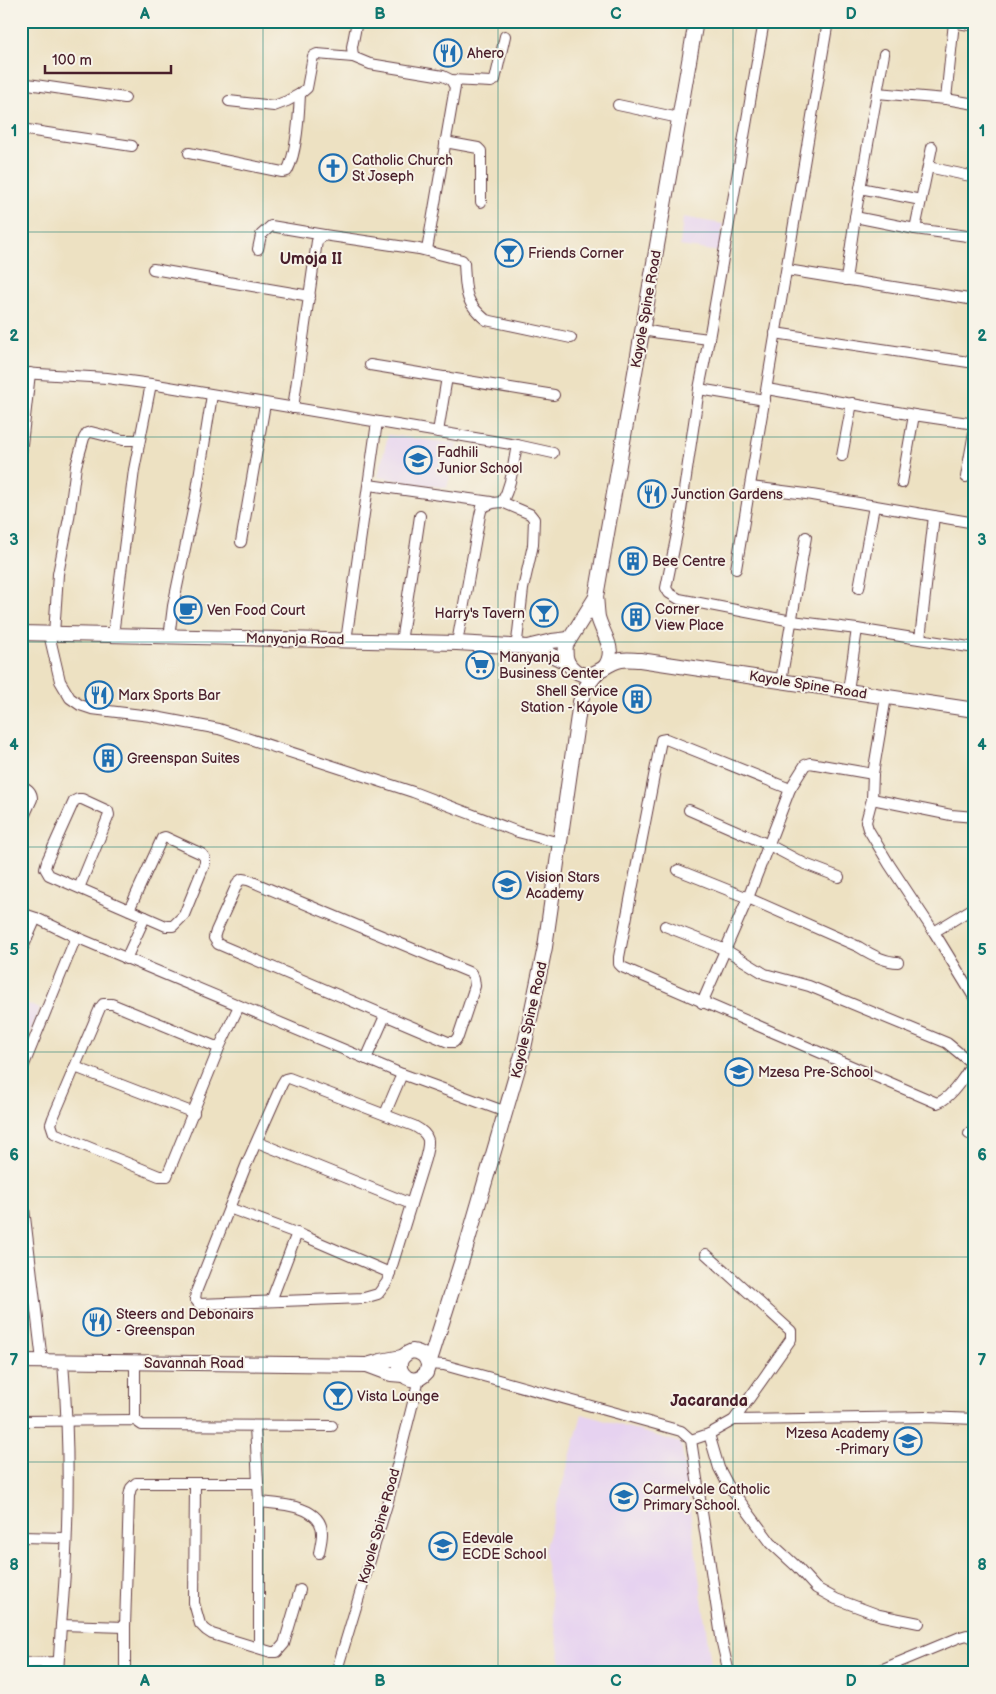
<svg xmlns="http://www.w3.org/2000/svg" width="996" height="1694" font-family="'Balsamiq Sans',sans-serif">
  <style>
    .built { fill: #e6d2f0 }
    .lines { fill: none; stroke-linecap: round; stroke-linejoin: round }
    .minor-casing { stroke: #623c42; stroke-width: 12 }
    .major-casing { stroke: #623c42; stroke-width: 16 }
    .minor { stroke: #fff; stroke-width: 10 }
    .major { stroke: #fff; stroke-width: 14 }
    .grid { fill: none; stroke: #0f766e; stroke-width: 1; stroke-opacity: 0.55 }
    .labels { text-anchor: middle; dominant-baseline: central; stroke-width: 4; stroke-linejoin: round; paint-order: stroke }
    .poi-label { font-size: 14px; fill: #4a1f2b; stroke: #f7f3e8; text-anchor: start }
    .street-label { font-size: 14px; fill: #4a1f2b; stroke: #f7f3e8 }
    .quarter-label { font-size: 16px; font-weight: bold; fill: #4a1f2b; stroke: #f7f3e8 }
    .neatline { fill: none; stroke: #0f766e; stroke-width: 2 }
    .grid-label { font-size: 16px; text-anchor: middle; font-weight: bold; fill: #0f766e }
  </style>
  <rect width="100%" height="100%" fill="#f7f3e8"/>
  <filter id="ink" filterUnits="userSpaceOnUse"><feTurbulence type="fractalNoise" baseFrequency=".02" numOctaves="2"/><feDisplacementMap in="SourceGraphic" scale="10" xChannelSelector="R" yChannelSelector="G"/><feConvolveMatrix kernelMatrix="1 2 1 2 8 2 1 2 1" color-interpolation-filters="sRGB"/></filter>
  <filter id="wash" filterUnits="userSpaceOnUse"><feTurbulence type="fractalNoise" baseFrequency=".0096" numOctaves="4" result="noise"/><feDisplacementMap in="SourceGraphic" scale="20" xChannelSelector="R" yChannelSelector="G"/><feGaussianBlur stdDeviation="1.12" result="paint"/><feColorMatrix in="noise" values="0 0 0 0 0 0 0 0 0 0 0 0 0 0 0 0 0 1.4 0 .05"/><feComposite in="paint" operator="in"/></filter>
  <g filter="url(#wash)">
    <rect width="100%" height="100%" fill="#ede1c2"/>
    <!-- built -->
    <g class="built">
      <path d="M683,217L723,224L720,252L680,246Z"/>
      <path d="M388,435L457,444L447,488L378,477Z"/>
      <path d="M21,1001L40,1009L30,1033L25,1036L21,1052Z"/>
      <path d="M582,1414L681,1443L712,1673H562L544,1551Z"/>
    </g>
  </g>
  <g filter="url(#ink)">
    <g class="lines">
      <!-- minor casing -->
      <g class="minor-casing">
        <g id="minor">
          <path d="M764,21L709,339L699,389L679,524L666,588L669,593L679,599L792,621L857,629L975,648"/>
          <path d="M947,21L975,26"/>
          <path d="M954,22L946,99L975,104"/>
          <path d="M353,57L352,47L357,21"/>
          <path d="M451,80L491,82L495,80L505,36"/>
          <path d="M21,83L125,98"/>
          <path d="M877,93L946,99"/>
          <path d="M229,101L274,106L287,101L300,94L307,88L313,56L317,54L353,57L370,64L443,76L451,80L455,87L427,250"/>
          <path d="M618,105L679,118"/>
          <path d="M21,129L132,146"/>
          <path d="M445,142L478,148L481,151V202"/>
          <path d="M189,153L282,172L287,171C297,153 299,115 300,94"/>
          <path d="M928,167L975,177"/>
          <path d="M860,188L921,200"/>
          <path d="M855,217L915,229L975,237"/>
          <path d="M915,229L932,147"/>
          <path d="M258,249L261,235L271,226L324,235"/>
          <path d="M153,269L310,296"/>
          <path d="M787,270L975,300"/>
          <path d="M846,280L855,217L884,54"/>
          <path d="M643,330L660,333L709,339"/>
          <path d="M775,333L975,363"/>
          <path d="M370,365L554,395"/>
          <path d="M21,373L107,378L151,384L517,445C513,464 512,484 502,502L493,503L482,507L480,515L457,643"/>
          <path d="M699,389L765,400"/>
          <path d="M767,389L914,415L975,424"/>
          <path d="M293,408L317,241L324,235L419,249L462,260L464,263C466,290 463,301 486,320L571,338"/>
          <path d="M438,432L447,377"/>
          <path d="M517,445L553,453"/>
          <path d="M21,453L30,373"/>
          <path d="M842,456L852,403"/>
          <path d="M966,477L975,427"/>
          <path d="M902,483L914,415"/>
          <path d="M369,485L491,502"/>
          <path d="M751,487L806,494L975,523"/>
          <path d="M502,502L530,514L534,519L533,545L523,589L517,641L511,646"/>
          <path d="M241,542L265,404"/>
          <path d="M736,569L828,21"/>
          <path d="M859,588L874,506"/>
          <path d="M170,630L173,606L196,496L212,395"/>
          <path d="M49,634L60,681L70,698L80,705L92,709L150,716L219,729L413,792L518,832L560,843"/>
          <path d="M54,634L58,574L69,518L76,466L84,438L87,433L91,432L123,440H139"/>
          <path d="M113,635L134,470L151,384"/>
          <path d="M920,639L934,516"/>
          <path d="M346,641L377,422"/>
          <path d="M401,642L420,516"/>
          <path d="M781,681L806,537"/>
          <path d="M848,691L857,629"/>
          <path d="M886,697L873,774L872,799L866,822L868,829L889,864L934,932L975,999"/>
          <path d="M21,786C27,788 32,792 32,799L21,823"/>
          <path d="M790,789L666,739L661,740L619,957V964L622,967L937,1103C951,1099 971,1069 975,1055"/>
          <path d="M872,799L951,815L975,817"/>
          <path d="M689,810L769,845L805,864L839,877"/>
          <path d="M678,870L748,898L859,947C870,954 884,962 898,962"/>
          <path d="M242,879L248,880L471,973L474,978L475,986L458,1037L454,1042H448L218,944L214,938L216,931L238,882Z"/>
          <path d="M79,888L109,815L108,811L82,799H78L74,801L47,861L45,868L49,875L166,926H173L184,915L205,863V858L202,854L165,837L162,838L129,910"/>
          <path d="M21,913L36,918L76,937"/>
          <path d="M665,926L726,950L765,974L809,986L947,1043L975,1066"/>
          <path d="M934,932L975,907"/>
          <path d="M21,952L36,918"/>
          <path d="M126,959L145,917"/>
          <path d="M702,1003L748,898L790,789L805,765L810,763L873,774"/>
          <path d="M219,1048L112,1004H103L100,1008L53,1118L51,1124L54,1133L159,1176H167L219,1048L239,1006"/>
          <path d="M366,1059L385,1016"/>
          <path d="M75,1067L194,1113"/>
          <path d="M21,1072L76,937L402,1074L506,1112"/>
          <path d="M289,1078L414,1126C431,1135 430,1141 425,1159L387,1282L378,1294L364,1298L199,1304L195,1299L196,1292L247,1163L282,1084L285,1079Z"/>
          <path d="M385,1114L402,1074"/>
          <path d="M969,1134L975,1127"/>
          <path d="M257,1142L411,1204"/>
          <path d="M21,1183L42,1361"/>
          <path d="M229,1208L304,1236L390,1273"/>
          <path d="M271,1301L297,1233"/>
          <path d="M63,1362C70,1449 69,1538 61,1625L125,1627L129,1496L131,1488L136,1483H257"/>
          <path d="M428,1364L444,1365L681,1431L691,1440L722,1643L729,1673"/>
          <path d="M135,1420V1362"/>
          <path d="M734,1420L927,1417L975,1419"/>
          <path d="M21,1421L135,1420L142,1425L332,1426"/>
          <path d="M255,1426L259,1502V1647"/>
          <path d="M709,1434L719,1468L728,1485L771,1543L796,1566L816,1588L836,1599L879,1615L919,1623"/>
          <path d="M691,1440L709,1434L734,1420L791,1339V1331L706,1254"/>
          <path d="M195,1484L194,1603L200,1624L206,1630L212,1634L271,1652H277L284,1644L300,1590"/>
          <path d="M259,1502C279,1504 322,1505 322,1533C322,1540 320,1547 319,1553"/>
          <path d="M21,1537L66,1538"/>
          <path d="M125,1627V1673"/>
          <path d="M21,1663L58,1662"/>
          <path d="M58,1673L61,1625"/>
          <path d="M336,1673L388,1501L419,1379"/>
          <path d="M873,1673L960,1637L967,1635L975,1639"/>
        </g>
      </g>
      <!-- major casing -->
      <g class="major-casing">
        <g id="major">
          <path d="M596,597L566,645C565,653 565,661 571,667C590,687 603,663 621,660C627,659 634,660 640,660L975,710"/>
          <path d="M21,633L457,643L527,647L552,641L569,639"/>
          <path d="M527,647L543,651L568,663"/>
          <path d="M604,668C618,650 603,636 598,617C597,611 597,604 596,597L696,21"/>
          <path d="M21,1361L367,1365L381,1361L402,1357"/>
          <path d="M428,1364C426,1356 421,1352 412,1351C385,1361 409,1393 426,1373L466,1247L524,1048L545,947L580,702L586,687L598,672"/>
          <path d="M367,1365L391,1374L403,1375"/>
        </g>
      </g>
      <!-- minor -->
      <use href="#minor" class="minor"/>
      <!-- major -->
      <use href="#major" class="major"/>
    </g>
  </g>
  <!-- grid -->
  <path class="grid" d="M263,21V1673M498,21V1673M733,21V1673M21,232H975M21,437H975M21,642H975M21,847H975M21,1052H975M21,1257H975M21,1462H975"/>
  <!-- icons -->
  <defs>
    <g id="restaurant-ring" transform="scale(1.4375)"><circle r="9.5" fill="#f7f3e8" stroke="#1f6fb2" stroke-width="1.5"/><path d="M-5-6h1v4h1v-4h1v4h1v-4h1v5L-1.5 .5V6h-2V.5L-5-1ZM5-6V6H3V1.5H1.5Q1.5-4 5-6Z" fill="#1f6fb2"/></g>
    <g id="church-ring" transform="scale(1.4375)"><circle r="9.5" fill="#f7f3e8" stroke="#1f6fb2" stroke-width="1.5"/><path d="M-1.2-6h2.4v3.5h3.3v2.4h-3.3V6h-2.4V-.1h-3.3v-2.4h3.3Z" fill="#1f6fb2"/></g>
    <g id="bar-ring" transform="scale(1.4375)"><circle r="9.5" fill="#f7f3e8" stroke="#1f6fb2" stroke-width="1.5"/><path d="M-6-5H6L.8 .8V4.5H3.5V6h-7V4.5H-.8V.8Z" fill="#1f6fb2"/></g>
    <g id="school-ring" transform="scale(1.4375)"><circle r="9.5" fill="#f7f3e8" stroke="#1f6fb2" stroke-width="1.5"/><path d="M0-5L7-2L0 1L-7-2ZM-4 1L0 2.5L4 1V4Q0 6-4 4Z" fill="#1f6fb2"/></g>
    <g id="building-ring" transform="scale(1.4375)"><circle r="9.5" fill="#f7f3e8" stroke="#1f6fb2" stroke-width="1.5"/><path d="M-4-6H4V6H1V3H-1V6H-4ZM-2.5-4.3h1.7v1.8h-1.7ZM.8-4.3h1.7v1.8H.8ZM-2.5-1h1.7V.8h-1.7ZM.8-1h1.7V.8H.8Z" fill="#1f6fb2"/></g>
    <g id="cafe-ring" transform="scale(1.4375)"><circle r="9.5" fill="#f7f3e8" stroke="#1f6fb2" stroke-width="1.5"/><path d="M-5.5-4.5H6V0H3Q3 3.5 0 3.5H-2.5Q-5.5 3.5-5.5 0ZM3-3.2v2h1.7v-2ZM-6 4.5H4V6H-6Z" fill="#1f6fb2"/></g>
    <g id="supermarket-ring" transform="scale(1.4375)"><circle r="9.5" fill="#f7f3e8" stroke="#1f6fb2" stroke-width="1.5"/><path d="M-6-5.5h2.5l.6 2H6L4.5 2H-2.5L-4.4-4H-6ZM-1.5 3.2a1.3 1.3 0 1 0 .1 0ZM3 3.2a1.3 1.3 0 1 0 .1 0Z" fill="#1f6fb2"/></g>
  </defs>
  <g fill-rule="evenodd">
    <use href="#restaurant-ring" x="448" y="53"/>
    <use href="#church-ring" x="333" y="168"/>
    <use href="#bar-ring" x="509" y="253"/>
    <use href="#school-ring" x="418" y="460"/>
    <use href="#restaurant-ring" x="652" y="494"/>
    <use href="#building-ring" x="633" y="561"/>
    <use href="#cafe-ring" x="188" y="610"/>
    <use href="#bar-ring" x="544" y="613"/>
    <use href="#building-ring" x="636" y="617"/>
    <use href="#supermarket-ring" x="480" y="665"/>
    <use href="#restaurant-ring" x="99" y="695"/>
    <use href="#building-ring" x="637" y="699"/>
    <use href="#building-ring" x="108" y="758"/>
    <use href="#school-ring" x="507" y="885"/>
    <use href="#school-ring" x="739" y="1072"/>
    <use href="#restaurant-ring" x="97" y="1322"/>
    <use href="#bar-ring" x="338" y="1396"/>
    <use href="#school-ring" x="908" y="1441"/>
    <use href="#school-ring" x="624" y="1497"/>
    <use href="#school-ring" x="443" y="1546"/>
  </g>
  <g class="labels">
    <!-- poi labels -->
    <g class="poi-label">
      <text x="467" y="53">Ahero</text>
      <text x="352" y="160">Catholic Church<tspan x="352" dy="16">St Joseph</tspan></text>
      <text x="528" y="253">Friends Corner</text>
      <text x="437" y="452">Fadhili<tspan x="437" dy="16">Junior School</tspan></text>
      <text x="671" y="494">Junction Gardens</text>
      <text x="652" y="561">Bee Centre</text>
      <text x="655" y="609">Corner<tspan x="655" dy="16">View Place</tspan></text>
      <text x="207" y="610">Ven Food Court</text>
      <text x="525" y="613" text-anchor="end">Harry's Tavern</text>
      <text x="499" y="657">Manyanja<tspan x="499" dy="16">Business Center</tspan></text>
      <text x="618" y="691" text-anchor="end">Shell Service<tspan x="618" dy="16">Station - Kayole</tspan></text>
      <text x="118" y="695">Marx Sports Bar</text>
      <text x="127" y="758">Greenspan Suites</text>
      <text x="526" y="877">Vision Stars<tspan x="526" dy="16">Academy</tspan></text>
      <text x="758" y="1072">Mzesa Pre-School</text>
      <text x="116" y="1314">Steers and Debonairs<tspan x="116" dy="16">- Greenspan</tspan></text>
      <text x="357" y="1396">Vista Lounge</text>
      <text x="889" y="1433" text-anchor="end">Mzesa Academy<tspan x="889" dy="16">-Primary</tspan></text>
      <text x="643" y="1489">Carmelvale Catholic<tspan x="643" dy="16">Primary School.</tspan></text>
      <text x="462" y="1538">Edevale<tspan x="462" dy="16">ECDE School</tspan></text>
    </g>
    <!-- street labels -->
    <g class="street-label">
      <text transform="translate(646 309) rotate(-80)">Kayole Spine Road</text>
      <text transform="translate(295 639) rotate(1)">Manyanja Road</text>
      <text transform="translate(808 685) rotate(9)">Kayole Spine Road</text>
      <text transform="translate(529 1020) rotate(-77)">Kayole Spine Road</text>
      <text x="194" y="1363">Savannah Road</text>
      <text transform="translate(379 1526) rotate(-74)">Kayole Spine Road</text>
    </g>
    <!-- quarter labels -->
    <g class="quarter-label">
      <text x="311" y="259">Umoja II</text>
      <text x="709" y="1401">Jacaranda</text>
    </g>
  </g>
  <!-- margin -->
  <rect width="996" height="1694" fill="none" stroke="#f7f3e8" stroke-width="55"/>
  <!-- scale -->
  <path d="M45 65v8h126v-8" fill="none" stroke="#4a1f2b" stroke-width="2.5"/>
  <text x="52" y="65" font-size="15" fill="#4a1f2b" stroke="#f7f3e8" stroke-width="4" paint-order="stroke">100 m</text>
  <rect x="28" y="28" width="940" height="1638" class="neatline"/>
  <g class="grid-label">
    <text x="145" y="19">A</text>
    <text x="380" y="19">B</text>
    <text x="616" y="19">C</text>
    <text x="851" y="19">D</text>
    <text x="14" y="136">1</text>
    <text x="982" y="136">1</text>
    <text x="14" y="341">2</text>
    <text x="982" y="341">2</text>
    <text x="14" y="545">3</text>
    <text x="982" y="545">3</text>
    <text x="14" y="750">4</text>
    <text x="982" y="750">4</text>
    <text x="14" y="955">5</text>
    <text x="982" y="955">5</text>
    <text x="14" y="1160">6</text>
    <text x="982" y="1160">6</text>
    <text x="14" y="1365">7</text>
    <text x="982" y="1365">7</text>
    <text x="14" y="1570">8</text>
    <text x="982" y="1570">8</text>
    <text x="145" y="1686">A</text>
    <text x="380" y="1686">B</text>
    <text x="616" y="1686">C</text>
    <text x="851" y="1686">D</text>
  </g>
</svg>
